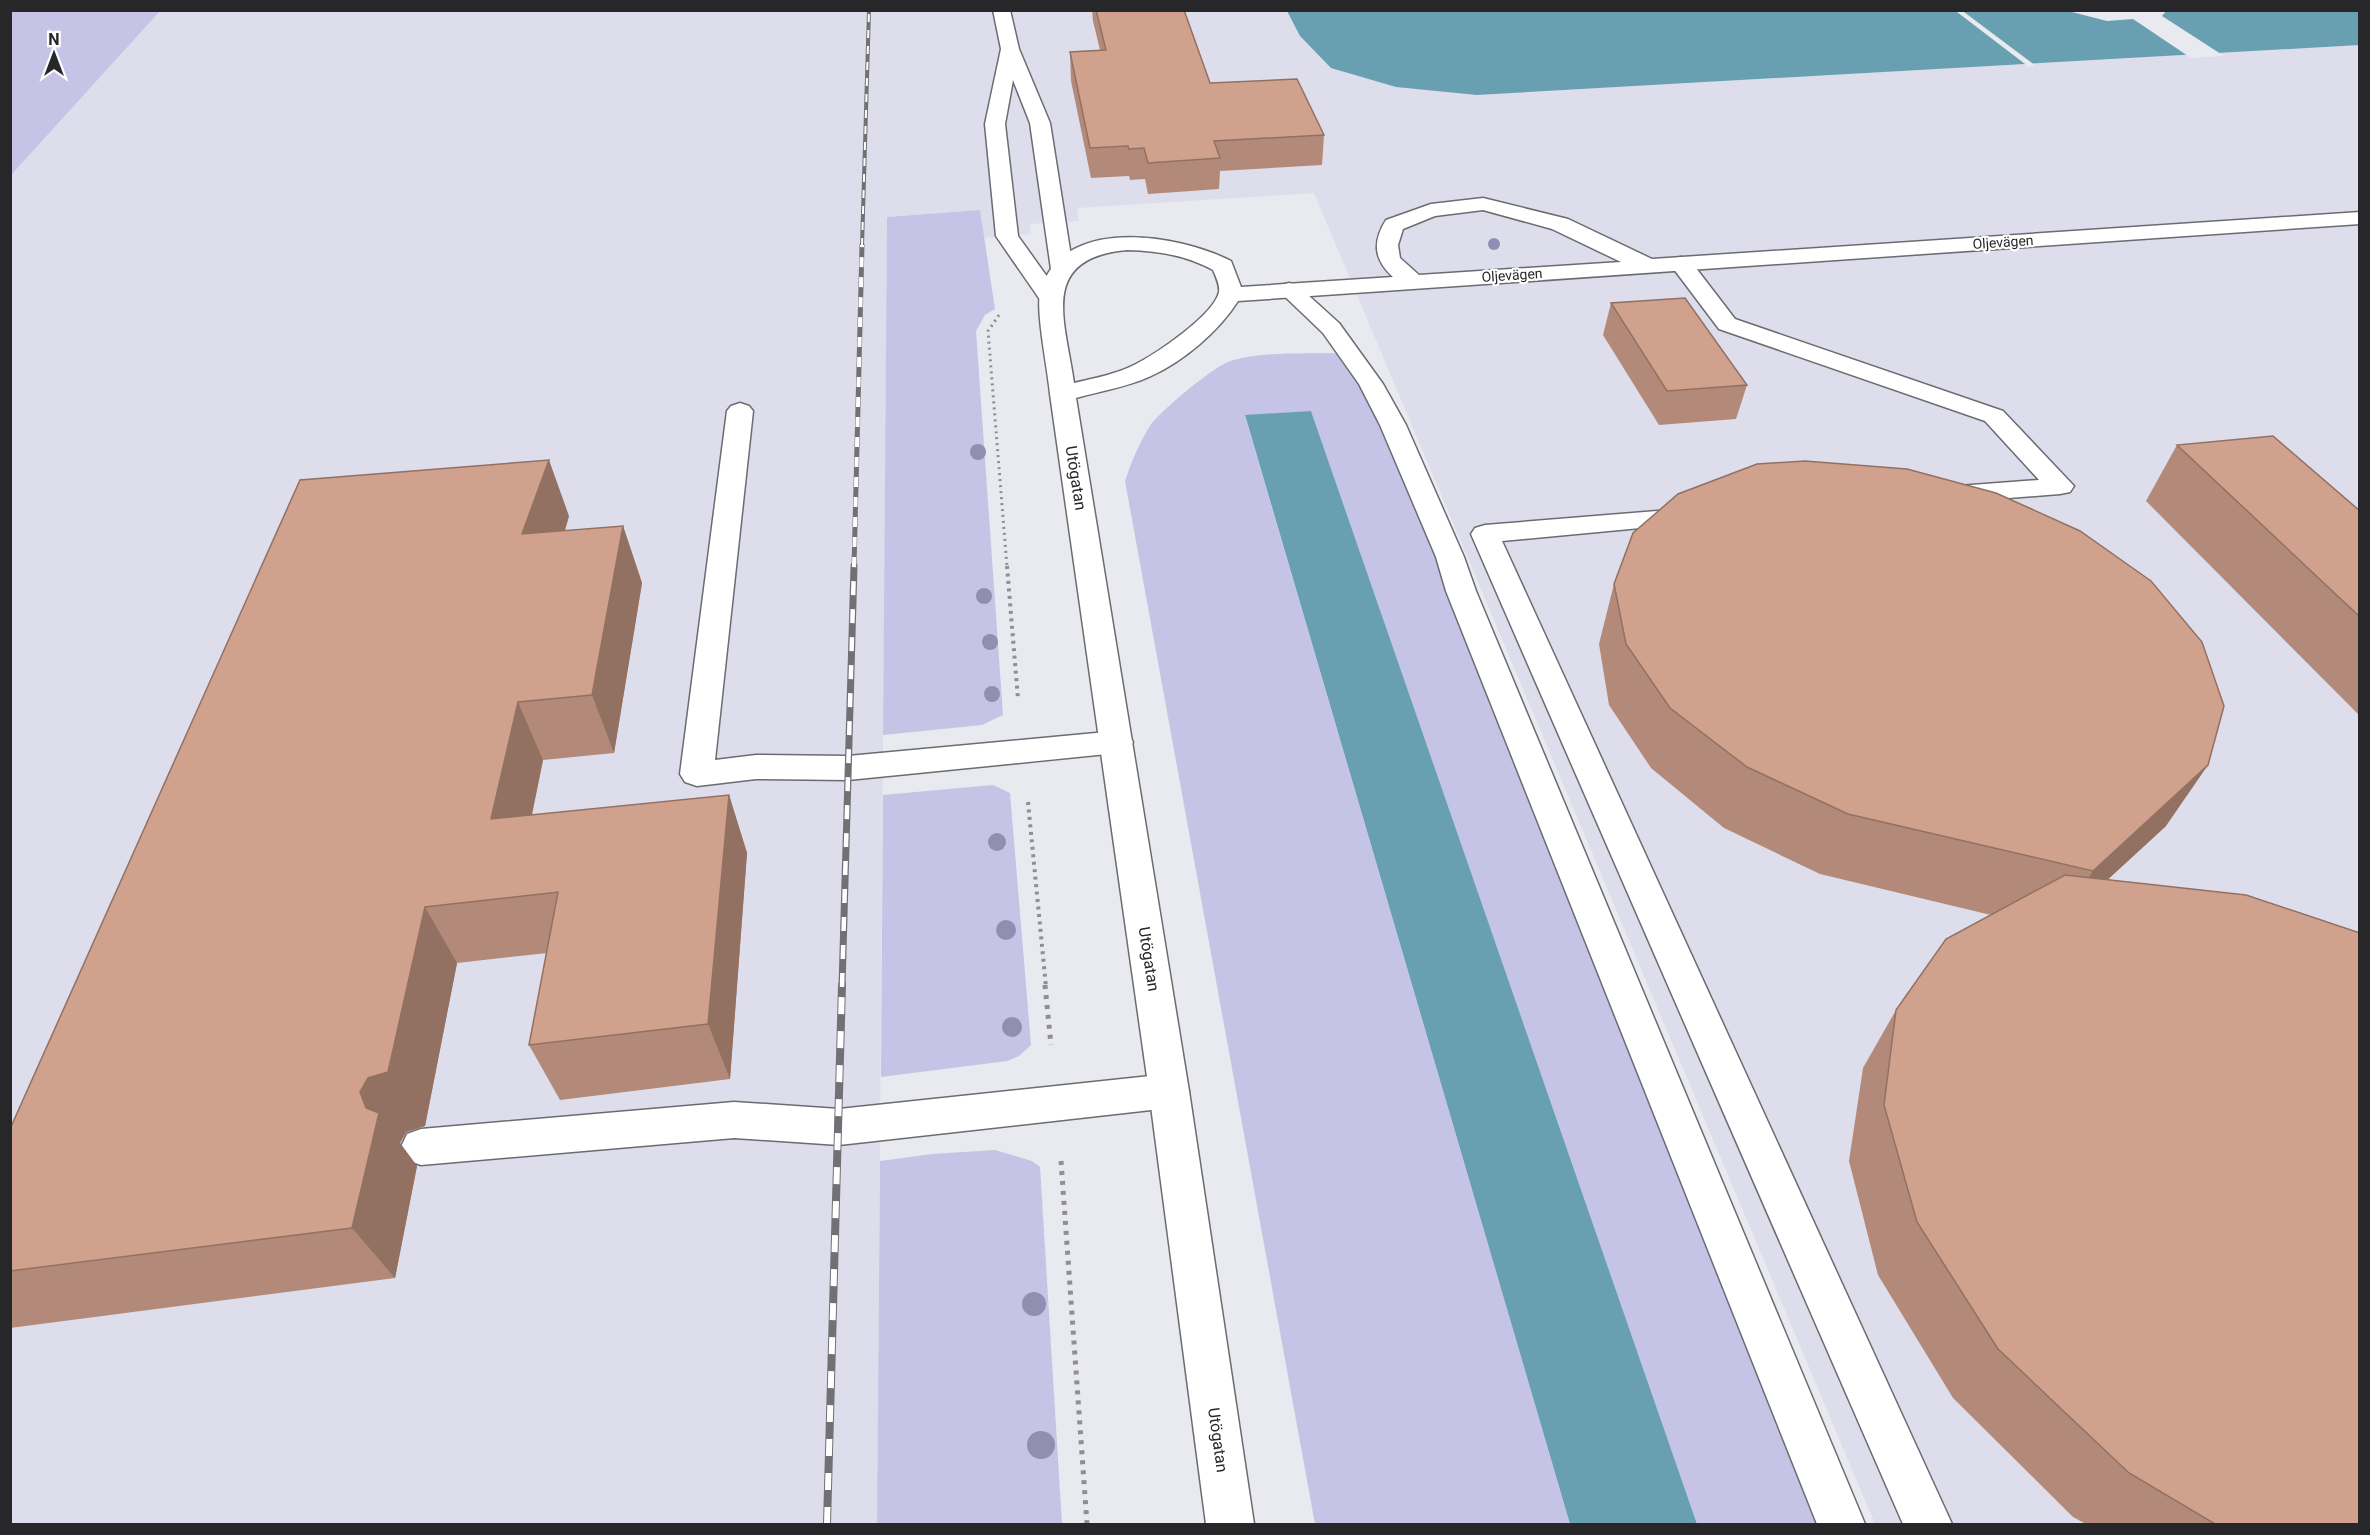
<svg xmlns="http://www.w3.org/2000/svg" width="2370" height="1535" font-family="Roboto,sans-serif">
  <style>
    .built { fill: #ddddec }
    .green { fill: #c5c4e6 }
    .water { fill: #68a0b1 }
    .pier { fill: #e9e9f0 }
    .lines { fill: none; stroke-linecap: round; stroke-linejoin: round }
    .service-casing { stroke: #6b6b72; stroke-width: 3 }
    .minor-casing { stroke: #6b6b72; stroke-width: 3 }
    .path-far2 { stroke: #8e8e93; stroke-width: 3; stroke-dasharray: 2 4; stroke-linecap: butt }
    .path-far1 { stroke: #8e8e93; stroke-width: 4; stroke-dasharray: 3 4.5; stroke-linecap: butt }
    .path { stroke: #8e8e93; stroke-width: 5; stroke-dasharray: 4 6; stroke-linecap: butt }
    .service { fill: #fff; fill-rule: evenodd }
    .minor { fill: #fff; fill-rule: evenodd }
    .rail-far3-casing { stroke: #717175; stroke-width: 4 }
    .rail-far2-casing { stroke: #717175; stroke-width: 5 }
    .rail-far1-casing { stroke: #717175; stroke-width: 7 }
    .rail-casing { stroke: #717175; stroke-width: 8 }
    .rail-far3 { stroke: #fff; stroke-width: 2; stroke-dasharray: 8; stroke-linecap: butt }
    .rail-far2 { stroke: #fff; stroke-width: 4; stroke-dasharray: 10; stroke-linecap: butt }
    .rail-far1 { stroke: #fff; stroke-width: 4.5; stroke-dasharray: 14; stroke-linecap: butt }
    .rail { stroke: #fff; stroke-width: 6; stroke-dasharray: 17; stroke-linecap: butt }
    .tree { fill: #918eb1 }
    .wall { fill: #b38a79 }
    .shaded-wall { fill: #927163 }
    .building { fill: #d0a18d; stroke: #927163; stroke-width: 1.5 }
    .labels { text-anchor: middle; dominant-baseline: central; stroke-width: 4.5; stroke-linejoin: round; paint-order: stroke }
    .far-street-label { font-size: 14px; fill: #27272a; stroke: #fff }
    .street-label { font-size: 16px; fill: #27272a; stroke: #fff }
  </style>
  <rect width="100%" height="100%" fill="#e9e9f0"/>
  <!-- built -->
  <path class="built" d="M160,11H1287L1300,36L1477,95L2359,45V1524H1875L1314,193L1077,208L1079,221L1030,224L1031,234L984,238L980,210L887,217L877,1524H11L10,175Z"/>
  <!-- green -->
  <g class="green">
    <path d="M11,10L160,11L11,175L10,11Z"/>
    <path d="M980,210L995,309L985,315L976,331L1003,715L982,725L883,735L887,217Z"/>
    <path d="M1339,353L1367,399L1436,555L1446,589L1818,1524H1697L1311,411L1245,416L1570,1524H1315L1125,481C1131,463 1139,443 1150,426C1159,412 1212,368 1228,362C1259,351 1306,354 1339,353Z"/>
    <path d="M993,785L1010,793L1031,1045L1019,1056L1007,1061L881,1077L883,795Z"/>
    <path d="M995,1150L1032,1161L1040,1167L1062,1524H877L880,1161L932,1154Z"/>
  </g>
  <!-- water -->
  <g class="water">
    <path d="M2359,10L2360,45L1477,95L1396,87L1331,68L1300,36L1287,11Z"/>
    <path d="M1311,411L1697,1524H1570L1245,415Z"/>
  </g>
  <!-- pier -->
  <g class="pier">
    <path d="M1934,11H1979L1964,12L2036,66L2029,67L1957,12Z"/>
    <path d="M2068,11H2166L2162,16L2224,56L2191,58L2133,19L2107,21Z"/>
  </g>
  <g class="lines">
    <!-- service casing -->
    <g class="service-casing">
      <g id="service">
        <path d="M993,10H1010L1019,49L1050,123L1073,269L1070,274L1062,276L1054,274L1051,269L1030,123L1013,80L1005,124L1018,236L1063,299L1059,304L1051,306L1043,304L996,236L985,124L1001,49Z"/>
        <path d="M1681,257L1689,259L1735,319L2003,411L2074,486L2070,492L2060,494L1945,503L1935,501L1931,495L1935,489L1945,487L2039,480L1985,421L1719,329L1670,264L1673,259Z"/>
        <path d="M1289,283L1297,285L1339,323L1383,384L1406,425L1464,557L1476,591L1865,1524H1817L1446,591L1436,557L1380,425L1359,384L1323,333L1278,290L1281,285Z"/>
        <path d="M740,403L749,406L753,411L715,760L756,755L848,756L1117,731L1128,734L1133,742L1128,750L1117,753L848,780L756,779L697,786L685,782L680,774L727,411L731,406Z"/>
        <path d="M1694,508L1704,510L1708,516L1704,522L1502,541L1952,1524H1903L1471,534L1475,528L1485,525Z"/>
        <path d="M1169,1074L1183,1079L1189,1091L1183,1103L1169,1108L839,1145L734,1138L421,1165L407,1160L401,1147L407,1134L421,1129L734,1102L839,1109Z"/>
      </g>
    </g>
    <!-- minor casing -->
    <g class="minor-casing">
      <path id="minor" d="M1483,198L1568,219L1652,259L2360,212V224L1238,301C1219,331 1184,361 1151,376C1128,387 1101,391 1076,398L1189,1091L1254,1524H1206L1149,1091L1050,394C1048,371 1036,313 1040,294C1058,214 1178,234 1231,261L1241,287L1393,277C1374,260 1372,242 1386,220L1431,204ZM1483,210L1552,229L1621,262L1419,275L1400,258L1398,245L1403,229L1435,216ZM1127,250C1158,251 1186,255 1213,270C1216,277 1220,285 1219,292C1214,315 1156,354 1136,364C1117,374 1095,378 1074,383C1065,320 1038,258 1127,250Z"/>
    </g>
    <!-- path-far2 -->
    <path class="path-far2" d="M999,315L988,331L1007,567"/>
    <!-- path-far1 -->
    <g class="path-far1">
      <path d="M1007,566L1018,699"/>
      <path d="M1028,802L1046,987"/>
    </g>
    <!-- path -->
    <g class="path">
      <path d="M1045,985L1051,1045"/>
      <path d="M1061,1161L1087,1524"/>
    </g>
    <!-- service -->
    <use href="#service" class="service"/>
    <!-- minor -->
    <use href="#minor" class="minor"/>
    <!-- rail-far3 casing -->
    <g class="rail-far3-casing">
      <path id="rail-far3" d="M862,246L869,10"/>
    </g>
    <!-- rail-far2 casing -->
    <g class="rail-far2-casing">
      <path id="rail-far2" d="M854,567L862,245"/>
    </g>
    <!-- rail-far1 casing -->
    <g class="rail-far1-casing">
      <path id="rail-far1" d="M842,987L854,566"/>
    </g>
    <!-- rail casing -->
    <g class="rail-casing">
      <path id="rail" d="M827,1524L842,985"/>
    </g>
    <!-- rail-far3 -->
    <use href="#rail-far3" class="rail-far3"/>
    <!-- rail-far2 -->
    <use href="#rail-far2" class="rail-far2"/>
    <!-- rail-far1 -->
    <use href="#rail-far1" class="rail-far1"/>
    <!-- rail -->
    <use href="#rail" class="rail"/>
  </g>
  <!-- trees -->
  <g class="tree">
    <circle cx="1494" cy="244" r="6"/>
    <circle cx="978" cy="452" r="8"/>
    <circle cx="984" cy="596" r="8"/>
    <circle cx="990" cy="642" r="8"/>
    <circle cx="992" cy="694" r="8"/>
    <circle cx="997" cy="842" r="9"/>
    <circle cx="1006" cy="930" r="10"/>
    <circle cx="1012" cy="1027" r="10"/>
    <circle cx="1034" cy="1304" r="12"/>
    <circle cx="1041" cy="1445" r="14"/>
  </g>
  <!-- wall -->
  <g class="wall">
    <path d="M1092,10H1184L1210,83L1324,135L1322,165L1220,171L1219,189L1148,194L1145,179L1130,180L1129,176L1091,178L1071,81L1070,52L1100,50L1093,21Z"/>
    <path d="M1611,303L1747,385L1736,419L1659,425L1603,335Z"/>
    <path d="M2177,445L2360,511V716L2146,501Z"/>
    <path d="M569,516L565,531L623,526L642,583L614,753L543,760L532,815L729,795L747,853L730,1079L560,1100L529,1045L547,953L457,963L425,1126L406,1132L400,1143L417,1166L395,1278L10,1328V1129Z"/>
    <path d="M1614,584L2166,826L2108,879L2360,1524H2086L2073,1517L1953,1398L1878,1275L1849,1161L1863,1068L1896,1010L1991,915L1820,874L1724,828L1651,768L1609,705L1599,644Z"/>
  </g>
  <!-- shaded-wall -->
  <g class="shaded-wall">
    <path d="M549,460L569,516L545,592L522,534Z"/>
    <path d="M623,526L642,583L614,753L592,695Z"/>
    <path d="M518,702L543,760L519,876L491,819Z"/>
    <path d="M2208,765L2166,826L2053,930L2093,871Z"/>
    <path d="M729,795L747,853L730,1079L708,1024Z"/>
    <path d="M425,907L457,963L425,1126L406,1132L400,1143L417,1166L395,1278L352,1228L366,1108L360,1092Z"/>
  </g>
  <!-- building -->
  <g class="building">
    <path d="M1096,10H1184L1210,83L1297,79L1324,135L1214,141L1220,158L1148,163L1144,148L1129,149L1128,146L1090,148L1070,52L1106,50Z"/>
    <path d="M1685,298L1747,385L1667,391L1611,303Z"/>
    <path d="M2273,436L2360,511V617L2177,445Z"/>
    <path d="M549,460L522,534L623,526L592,695L518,702L491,819L729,795L708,1024L529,1045L558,892L425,907L388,1072L368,1078L360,1092L366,1108L379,1113L352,1228L10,1271V1129L300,480Z"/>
    <path d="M1805,461L1907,469L1996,493L2080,531L2151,581L2202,642L2224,706L2208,765L2093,871L1848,814L1747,767L1670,708L1626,644L1614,584L1633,533L1678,494L1757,464Z"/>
    <path d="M2065,875L2246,895L2360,933V1524H2215L2129,1473L1998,1349L1917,1222L1884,1105L1896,1010L1946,939Z"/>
  </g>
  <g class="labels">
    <!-- far-street labels -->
    <g class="far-street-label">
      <text transform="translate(2003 242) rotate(-4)">Oljevägen</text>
      <text transform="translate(1512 275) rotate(-4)">Oljevägen</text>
    </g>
    <!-- street labels -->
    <g class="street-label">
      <text transform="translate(1076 478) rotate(81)">Utögatan</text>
      <text transform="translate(1149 959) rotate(81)">Utögatan</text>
      <text transform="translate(1218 1440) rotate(82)">Utögatan</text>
    </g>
  </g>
  <!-- border -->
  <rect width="2370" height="1535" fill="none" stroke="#27272a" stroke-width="24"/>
  <!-- north arrow -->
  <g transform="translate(54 54)" stroke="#ffffff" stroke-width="4.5" paint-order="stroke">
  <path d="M0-4.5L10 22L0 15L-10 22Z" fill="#27272a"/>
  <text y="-9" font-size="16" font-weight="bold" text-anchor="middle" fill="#27272a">N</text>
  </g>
</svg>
